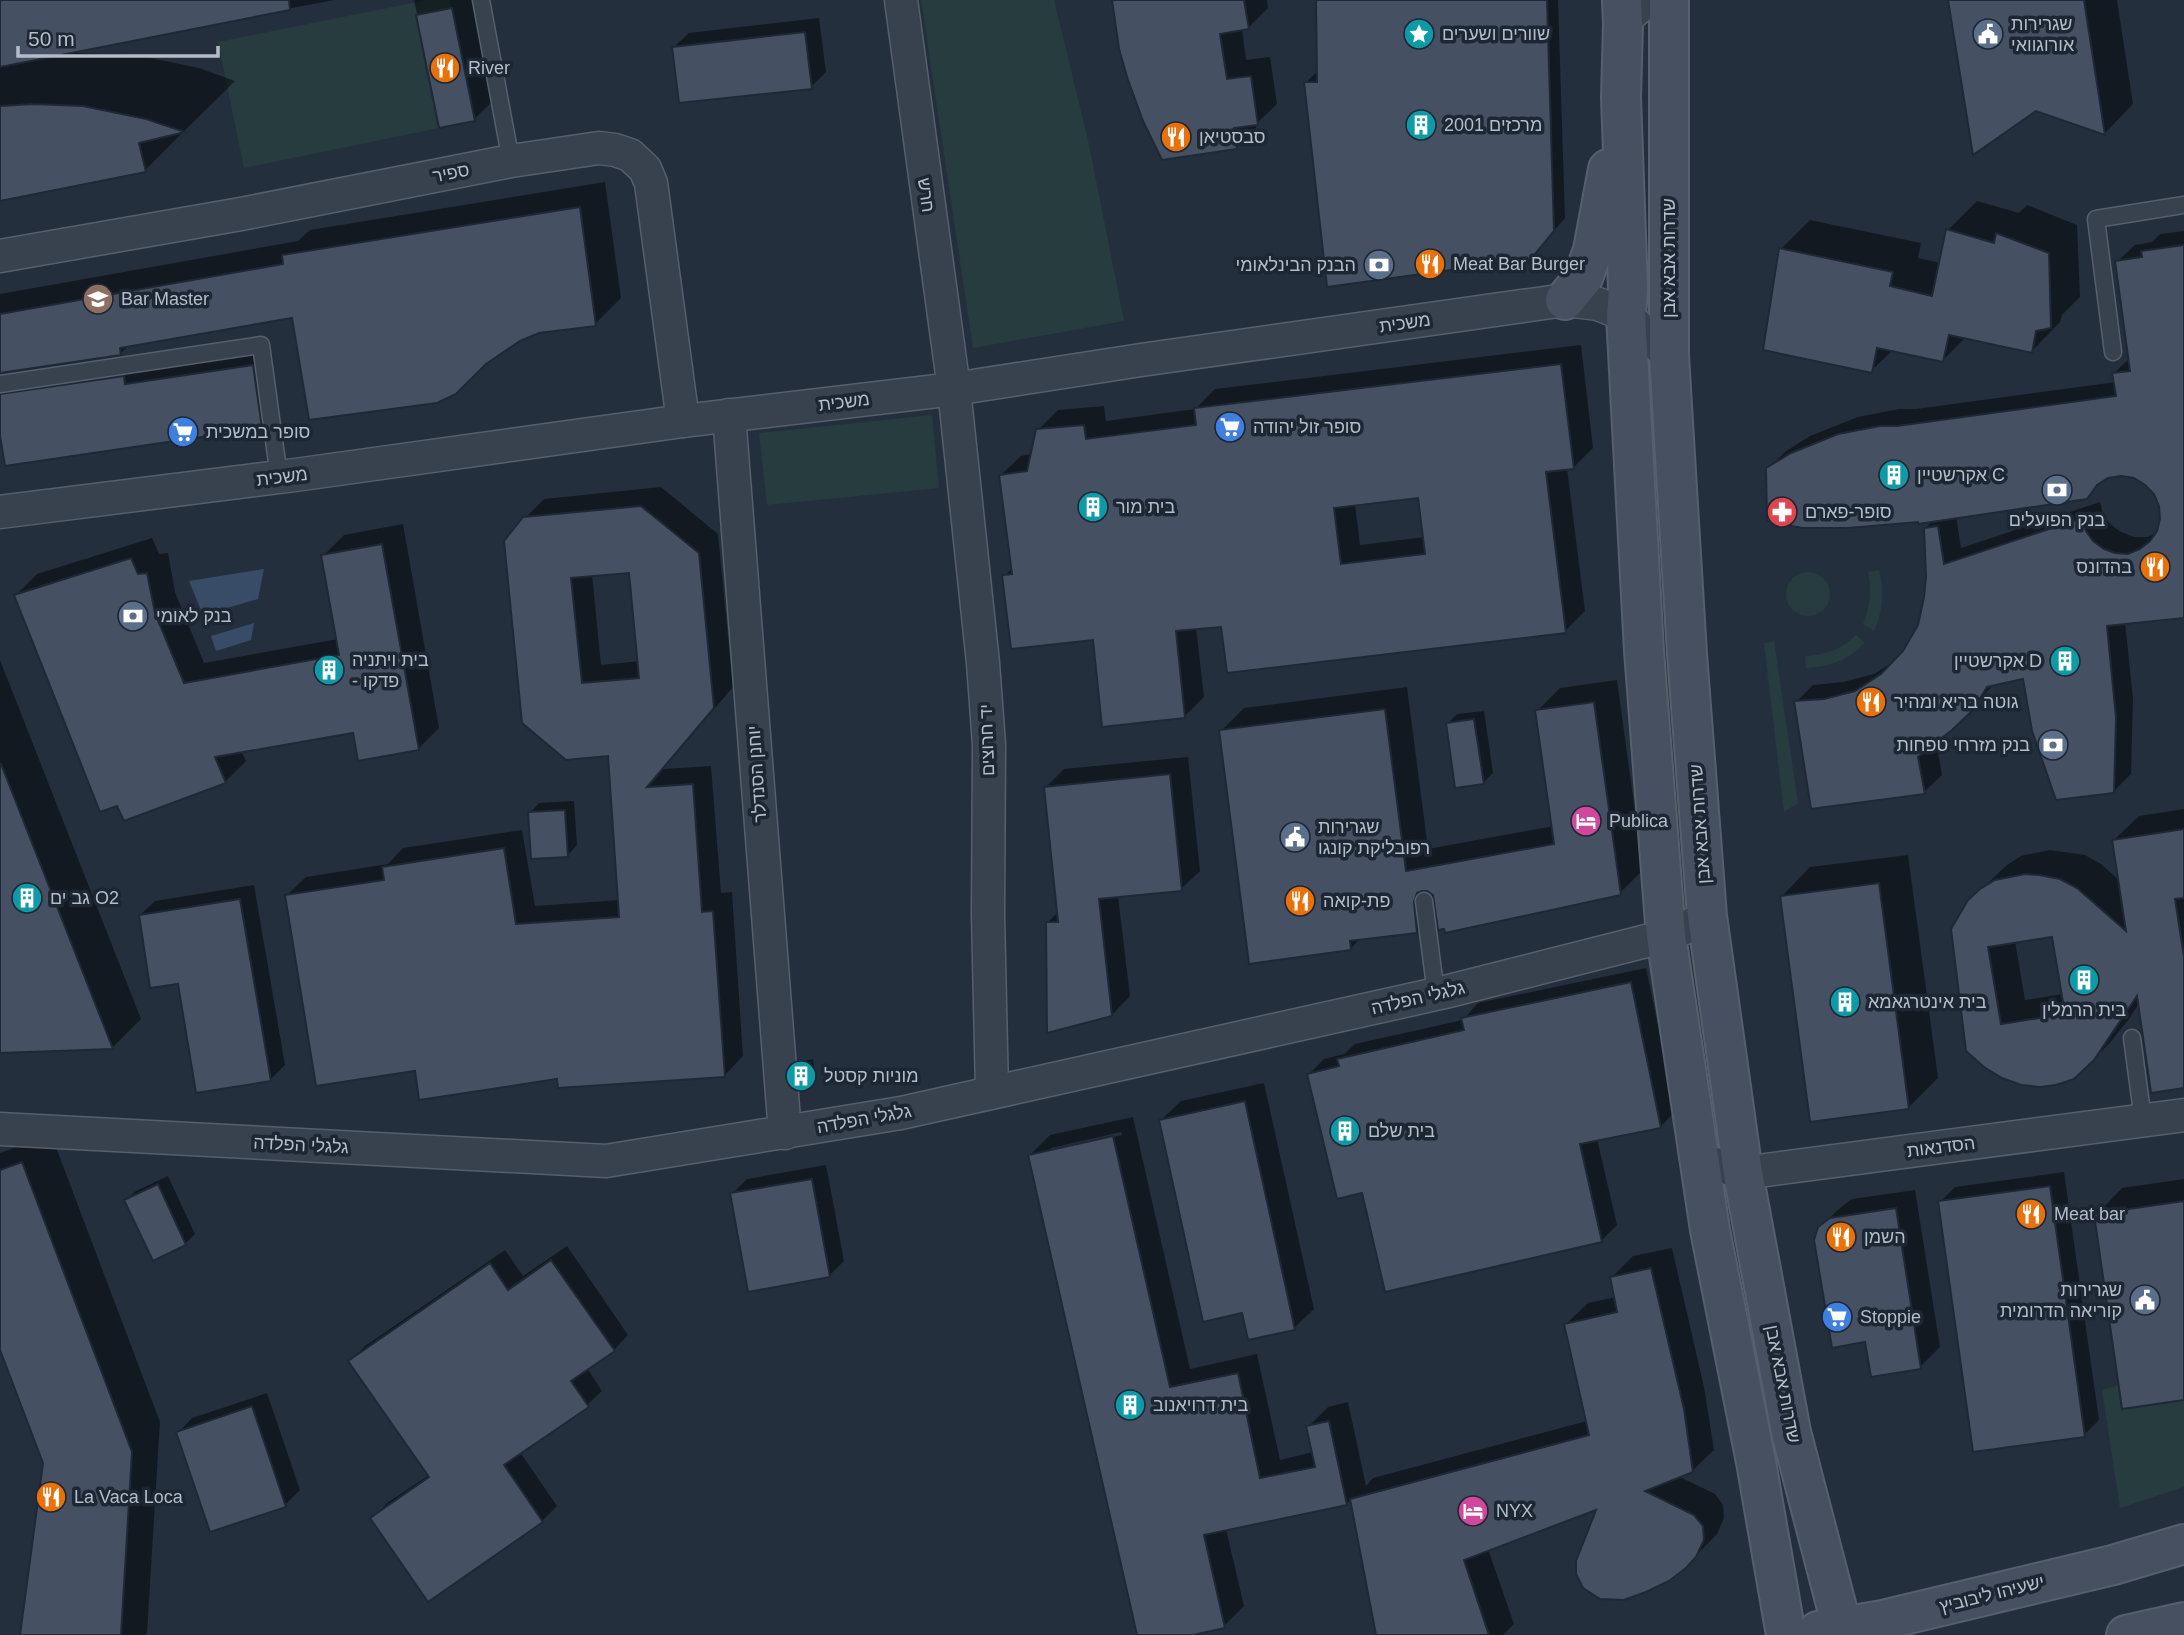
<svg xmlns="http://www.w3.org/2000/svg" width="2184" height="1635" font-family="Helvetica,'Noto Sans Hebrew',sans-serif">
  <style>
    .green { fill: #263c3f }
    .water { fill: #394c67 }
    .shadow { fill: #0007; fill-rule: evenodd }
    .building { fill: #455162; stroke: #1f2835; stroke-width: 2; fill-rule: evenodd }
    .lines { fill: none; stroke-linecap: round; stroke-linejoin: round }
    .service-casing { stroke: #565f6c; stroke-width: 19 }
    .minor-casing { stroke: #565f6c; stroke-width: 35 }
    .secondary-casing { stroke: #565f6c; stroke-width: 42 }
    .service { stroke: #38414e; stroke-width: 16 }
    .minor { stroke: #38414e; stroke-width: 32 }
    .secondary { stroke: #465061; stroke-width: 38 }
    .labels { text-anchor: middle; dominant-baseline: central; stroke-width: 7; stroke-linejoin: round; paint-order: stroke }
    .poi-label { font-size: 18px; fill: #b4bcc9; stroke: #1d2633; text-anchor: start }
    .street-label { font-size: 18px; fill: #b4bcc9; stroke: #1d2633 }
  </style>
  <rect width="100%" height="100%" fill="#242f3e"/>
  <!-- green -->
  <g class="green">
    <path d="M427,0H450L452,8L416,16L439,128L244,168L218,42Z"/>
    <path d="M921,0H1054L1088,140L1124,321L973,348Z"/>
    <path d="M932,415L939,488L767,505L759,433Z"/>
    <path d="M1879,570C1885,592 1883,610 1874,631L1863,624C1870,606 1872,591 1868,572Z"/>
    <circle cx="1808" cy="594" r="22"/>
    <path d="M1856,635L1865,643C1848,660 1830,667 1806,668L1805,656C1825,655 1841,650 1856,635Z"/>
    <path d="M1774,641L1798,803L1784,812L1764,643Z"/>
    <path d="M2119,1385L2184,1400V1487L2120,1508L2102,1390Z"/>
  </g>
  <!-- water -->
  <g class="water">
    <path d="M264,569L258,599L203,615L189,581Z"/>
    <path d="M254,623L251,640L216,651L211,636Z"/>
  </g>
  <!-- shadow -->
  <g class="shadow">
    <path d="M0,0H334L72,51V53L136,55L199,68L235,81L145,170L0,199Z"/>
    <path d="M414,0H472L493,101L474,119L441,126Z"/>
    <path d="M1115,0H1267L1268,8L1248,28L1242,29L1246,60L1270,57L1277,104L1256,124V128L1237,148Z"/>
    <path d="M1317,0H1558L1565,218L1530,258L1306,82L1319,70Z"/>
    <path d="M1950,0H2117L2133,104L2105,133Z"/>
    <path d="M819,18L826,72L811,87L674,47L689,33Z"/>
    <path d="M605,182L621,298L595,324L294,316L129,345L120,354L0,372V294L298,241L310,230Z"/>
    <path d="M1977,201L2019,213L2027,205L2077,225L2080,297L2062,315L2060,322L2032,351L1966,337L1943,360L1893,350L1871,371L1781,249L1810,220L1921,243L1918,258L1941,263L1948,230Z"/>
    <path d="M2184,231V616L2125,622L2133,699L2131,774L2113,792L2024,677L1994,684L1971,709L1936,741L1942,775L1924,792L1796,702L1813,685L1843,682L1874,674L1899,658L1919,626L1928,577L1926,528L1934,519L1768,469L1786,451L1810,436L1858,417L1899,409H1916L2116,382L2114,373L2130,358L2117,262L2135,245L2152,242L2160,234ZM2121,474L2134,477L2146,483L2155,493L2164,512L2158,533L2147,537H2134L2121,532L2110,524L2103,514L2100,502L1961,548L1956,516L2086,497L2104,478Z"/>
    <path d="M1581,345L1593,448L1574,467L1567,468L1585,611L1565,631L1223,625L1196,627L1204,697L1184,717L1094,638L1004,576L1013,568L1001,475L1021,456L1033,454L1038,430L1058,410L1104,406L1106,421L1195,409L1215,389ZM1420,496L1425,537L1360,545L1355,504Z"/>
    <path d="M267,351L276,411L261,426L0,425V387Z"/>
    <path d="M661,487L718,534L733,687L663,769L711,766L721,893L732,892L743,1056L724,1076L559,1077L416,1069L286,896L306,877L388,864L403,848L522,830L535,906L620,900L610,754L567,758L524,519L544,499ZM630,571L640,661L601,665L592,574Z"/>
    <path d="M403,524L439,728L418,749L354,731L241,751L246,761L225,782L16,595L37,574L152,538L159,554L168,553L175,592L204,663L338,639L323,556L344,535Z"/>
    <path d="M0,660L141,1019L113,1047L0,1052Z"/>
    <path d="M1617,680L1643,870L1620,893L1437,911L1417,931L1361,938L1350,949L1221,731L1244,708L1407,687L1428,849L1554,826L1537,711L1560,688Z"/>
    <path d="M1484,711L1493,773L1483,783L1447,724L1457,714Z"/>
    <path d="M1188,757L1200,871L1181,889L1118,896L1130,996L1112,1015L1047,923L1058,912L1046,787L1064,769Z"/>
    <path d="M574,801L577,845L568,855L530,813L539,803Z"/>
    <path d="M2184,809V1086L2139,1003L2129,1019L2108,1045L2082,1070L2003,1076L1969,901L2007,865L2021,856L2050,850L2085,855L2101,864L2120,881L2114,840L2139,816ZM2054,935L2063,994L2025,1000L2015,941Z"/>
    <path d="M1908,855L1938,1078L1909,1107L1782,896L1810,867Z"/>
    <path d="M254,885L285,1065L270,1080L180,982L140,915L155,901Z"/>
    <path d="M1646,968L1676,1111L1661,1126L1597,1139L1617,1225L1601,1241L1364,1191L1309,1074L1324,1059L1344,1054L1355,1044L1463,1020L1478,1003Z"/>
    <path d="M813,1059L816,1080L811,1084L800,1065L804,1061Z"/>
    <path d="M1264,1083L1314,1309L1294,1328L1243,1311L1161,1120L1181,1101Z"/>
    <path d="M1133,1117L1190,1369L1257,1354L1280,1460L1313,1452L1308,1427L1328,1407L1348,1402L1366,1486L1373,1478L1587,1421L1566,1324L1588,1303L1616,1297L1612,1277L1633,1256L1672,1248L1704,1387L1714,1450L1692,1471L1678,1476L1715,1494L1723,1505L1724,1518L1717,1534L1685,1567L1599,1507L1488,1549L1514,1624L1503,1635H1378L1352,1498L1346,1504L1226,1529L1244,1606L1224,1626L1185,1635H1139L1030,1155L1050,1135ZM1121,1132L1122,1135L1051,1151V1148Z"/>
    <path d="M51,1134L160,1422L147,1633L145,1635H22L45,1463L0,1345V1153Z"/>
    <path d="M826,1165L844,1261L829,1276L732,1194L747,1179Z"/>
    <path d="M2064,1172L2099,1420L2084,1435L1940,1202L1955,1187Z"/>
    <path d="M168,1176L195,1234L185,1244L126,1200L136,1191Z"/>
    <path d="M2184,1179V1398L2096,1215L2122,1188Z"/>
    <path d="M1915,1190L1940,1347L1920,1367L1866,1340L1819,1228L1840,1208L1852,1199Z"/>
    <path d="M567,1246L628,1335L614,1350L587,1368L602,1391L587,1405L520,1452L557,1506L542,1521L373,1518L387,1503L429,1475L351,1361L365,1346L505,1250L523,1276Z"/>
    <path d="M267,1393L300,1490L285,1505L178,1433L192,1418Z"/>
  </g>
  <!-- building -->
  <g class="building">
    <path d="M0,0H289L290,10L0,67Z"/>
    <path d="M1112,0H1244L1249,29L1220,34L1227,79L1251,76L1258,125L1234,128L1237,149L1162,160L1143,121L1128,80L1119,49Z"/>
    <path d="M1316,0H1547L1554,231L1531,259L1327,287L1304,82H1317Z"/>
    <path d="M1948,0H2084L2105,135L2036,111L1973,155Z"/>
    <path d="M452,8L475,121L439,128L416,15Z"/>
    <path d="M805,32L812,89L679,103L672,47Z"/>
    <path d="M33,104L83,106L146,119L185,132L139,143L146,172L0,201V106Z"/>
    <path d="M580,207L596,326L539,333L520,341L486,364L456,394L437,403L309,420L292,318L120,348L121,355L0,373V314L283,264L282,255Z"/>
    <path d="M1946,229L1994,243L1996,233L2049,253L2051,328L2036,331L2032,353L1949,335L1943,362L1877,348L1872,373L1763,350L1779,248L1893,272L1890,286L1932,296Z"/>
    <path d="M2184,245V618L2107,626L2116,718L2114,793L2056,800L2032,731L2023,679L1987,687L1973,710L1952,730L1918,757L1925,794L1811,809L1794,701L1824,699L1855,691L1881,674L1903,651L1918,625L1924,597L1926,577L1924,528L1938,526L1944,564L2082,518L2086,531L2093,541L2104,549L2115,553L2128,554L2140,549L2150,541L2157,531L2160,519L2159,506L2154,494L2145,485L2134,478L2121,476L2108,478L2097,485L2087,499L1918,524V522L1848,528H1802L1767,521L1766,468L1791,453L1838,434L1880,426H1897L2116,396L2112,373L2130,371L2115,261L2142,257L2141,251Z"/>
    <path d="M1561,364L1574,469L1546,472L1566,633L1227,673L1221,627L1176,631L1185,718L1102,727L1093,640L1011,649L1002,575L1012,574L999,475L1027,471L1036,429L1084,425L1086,439L1196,425L1194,408ZM1418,498L1425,554L1341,564L1334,508Z"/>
    <path d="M253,365L262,428L5,466L0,436V394L124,376L125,384Z"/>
    <path d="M641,506L699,553L714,708L647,787L693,784L702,912L713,911L725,1077L558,1088L557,1079L419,1100L415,1071L316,1086L285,895L384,880L382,867L504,848L516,924L619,917L608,756L566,760L522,723L504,541L523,517ZM629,573L639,678L582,683L571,578Z"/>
    <path d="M382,544L419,750L358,761L353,733L215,757L226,783L124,821L117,806L100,812L14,595L131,558L138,574L147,573L155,613L184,683L339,655L321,555Z"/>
    <path d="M1594,702L1621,895L1445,933L1444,929L1438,930L1433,895L1427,891H1422L1417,893L1414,902L1417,933L1350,941L1351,950L1249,964L1219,730L1385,709L1406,871L1554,844L1535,710Z"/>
    <path d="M1474,719L1484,784L1455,788L1446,723Z"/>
    <path d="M0,764H1L113,1049L0,1053Z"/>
    <path d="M1170,774L1182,891L1099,899L1112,1016L1047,1033L1046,922H1058L1044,787Z"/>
    <path d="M565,810L568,857L531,859L528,812Z"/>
    <path d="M2184,829V898L2175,899L2184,957V1088L2151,1093L2137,996L2094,1060L2074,1079L2056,1085L2040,1087L2021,1085L2002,1078L1984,1067L1966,1051L1951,929L1968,900L1980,889L1995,880L2025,874L2039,875L2060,879L2077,888L2126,931L2112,840ZM2052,937L2065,1014L2001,1024L1988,947Z"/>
    <path d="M1879,883L1909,1109L1810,1122L1780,896Z"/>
    <path d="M240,899L271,1081L196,1093L178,984L150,988L139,915Z"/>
    <path d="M1631,982L1661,1128L1580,1144L1602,1242L1385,1292L1362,1193L1337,1199L1307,1074L1339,1066L1337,1059L1464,1030L1461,1018Z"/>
    <path d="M810,1063L812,1086L800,1087L798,1064Z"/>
    <path d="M1245,1101L1295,1330L1248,1340L1242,1313L1203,1322L1159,1120Z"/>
    <path d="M1113,1136L1170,1387L1238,1373L1260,1478L1315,1467L1306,1426L1329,1421L1347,1505L1204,1535L1225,1628L1193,1635H1137L1028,1155Z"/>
    <path d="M22,1162L132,1452L121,1635H20L43,1463L0,1350V1170Z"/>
    <path d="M812,1179L830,1277L748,1292L730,1193Z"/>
    <path d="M158,1184L186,1245L153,1261L124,1200Z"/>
    <path d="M2050,1186L2085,1437L1973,1452L1938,1201Z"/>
    <path d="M2184,1201V1400L2122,1409L2094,1214Z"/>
    <path d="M1896,1208L1921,1369L1871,1377L1865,1342L1832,1348L1814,1240L1818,1227L1830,1218Z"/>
    <path d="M551,1260L615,1351L571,1381L589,1407L504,1465L543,1522L428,1602L370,1518L429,1477L348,1361L490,1263L508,1290Z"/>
    <path d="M1651,1268L1684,1409L1693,1472L1645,1491L1694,1515L1703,1526L1704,1540L1696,1557L1686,1568L1669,1581L1646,1592L1624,1600L1600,1599L1583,1588L1576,1574V1561L1596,1510L1464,1560L1489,1635H1376L1350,1499L1589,1435L1564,1324L1617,1312L1610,1277Z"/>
    <path d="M252,1406L286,1507L210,1532L176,1432Z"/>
  </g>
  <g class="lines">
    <!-- service casing -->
    <g class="service-casing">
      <g id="service">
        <path d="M481,0L511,161"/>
        <path d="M2113,352L2096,219L2184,205"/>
        <path d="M0,384L261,345L279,477"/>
        <path d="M1424,901L1436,994"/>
        <path d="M2132,1038L2143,1120"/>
      </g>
    </g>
    <!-- minor casing -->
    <g class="minor-casing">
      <g id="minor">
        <path d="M901,0L954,389L983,663L989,745L988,915L992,1092"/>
        <path d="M1623,24L1631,14L1648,0"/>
        <path d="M0,256L241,214L511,161L599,148L615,150L630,155L645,169L651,183L683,421"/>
        <path d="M729,415L785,1133"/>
        <path d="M0,512L295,475L683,421L954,389L1141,360L1565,300L1598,304L1626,315L1669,356"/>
        <path d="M0,1129L606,1161L901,1113L1445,992L1666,936L1691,925L1707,916"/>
        <path d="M1699,1159L1743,1173L2184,1115"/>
      </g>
    </g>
    <!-- secondary casing -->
    <g class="secondary-casing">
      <g id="secondary">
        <path d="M1622,0L1623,24L1621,98L1628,289L1626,315L1644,651L1666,936L1710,1230L1756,1462L1786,1635"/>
        <path d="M1669,0V356L1687,654L1707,916L1743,1173L1791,1432L1844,1635"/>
        <path d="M1565,300L1583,278L1593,250L1608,169"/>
        <path d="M1818,1631L1883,1620L2113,1565L2184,1544"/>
        <path d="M2126,1635L2184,1622"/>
      </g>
    </g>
    <!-- service -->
    <use href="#service" class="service"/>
    <!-- minor -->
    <use href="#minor" class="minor"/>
    <!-- secondary -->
    <use href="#secondary" class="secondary"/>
  </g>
  <!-- icons -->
  <defs>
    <g id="sight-disc" transform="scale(1.575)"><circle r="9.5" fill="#0f9aa8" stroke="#1d2633"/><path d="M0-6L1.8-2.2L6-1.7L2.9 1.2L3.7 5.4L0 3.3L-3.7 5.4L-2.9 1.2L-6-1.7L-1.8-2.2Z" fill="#fff"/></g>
    <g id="civic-disc" transform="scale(1.575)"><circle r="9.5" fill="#5c6f8a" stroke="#1d2633"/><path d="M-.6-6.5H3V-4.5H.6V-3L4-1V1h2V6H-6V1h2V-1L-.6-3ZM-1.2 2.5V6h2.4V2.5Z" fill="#fff"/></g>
    <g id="restaurant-disc" transform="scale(1.575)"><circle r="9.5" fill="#e8710a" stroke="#1d2633"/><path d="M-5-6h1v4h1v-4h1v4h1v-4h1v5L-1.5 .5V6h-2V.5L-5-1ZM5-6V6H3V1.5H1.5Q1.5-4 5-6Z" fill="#fff"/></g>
    <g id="building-disc" transform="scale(1.575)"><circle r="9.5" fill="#0f9aa8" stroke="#1d2633"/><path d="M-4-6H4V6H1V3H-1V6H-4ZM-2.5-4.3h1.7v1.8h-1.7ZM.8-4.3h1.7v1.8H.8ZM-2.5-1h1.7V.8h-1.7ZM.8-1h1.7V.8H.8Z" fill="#fff"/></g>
    <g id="bank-disc" transform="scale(1.575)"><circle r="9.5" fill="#5c6f8a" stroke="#1d2633"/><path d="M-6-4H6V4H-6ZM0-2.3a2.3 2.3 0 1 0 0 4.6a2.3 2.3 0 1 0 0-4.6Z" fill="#fff"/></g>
    <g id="school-disc" transform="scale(1.575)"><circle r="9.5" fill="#8d6e63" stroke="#1d2633"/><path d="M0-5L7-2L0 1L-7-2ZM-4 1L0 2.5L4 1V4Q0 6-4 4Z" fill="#fff"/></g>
    <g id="supermarket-disc" transform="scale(1.575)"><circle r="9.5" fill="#3f7fe0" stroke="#1d2633"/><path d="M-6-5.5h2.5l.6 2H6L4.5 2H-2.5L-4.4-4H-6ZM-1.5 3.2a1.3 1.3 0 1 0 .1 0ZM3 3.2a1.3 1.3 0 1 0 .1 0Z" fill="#fff"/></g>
    <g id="pharmacy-disc" transform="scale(1.575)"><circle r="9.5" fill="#e0444e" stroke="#1d2633"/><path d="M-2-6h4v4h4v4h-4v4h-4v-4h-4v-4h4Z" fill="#fff"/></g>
    <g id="hotel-disc" transform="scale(1.575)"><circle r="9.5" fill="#d1479c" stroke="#1d2633"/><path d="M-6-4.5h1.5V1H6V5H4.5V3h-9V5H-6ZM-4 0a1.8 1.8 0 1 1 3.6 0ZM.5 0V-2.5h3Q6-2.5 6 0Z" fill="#fff"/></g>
  </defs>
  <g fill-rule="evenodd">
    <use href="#sight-disc" x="1419" y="34"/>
    <use href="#civic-disc" x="1988" y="34"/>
    <use href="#restaurant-disc" x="445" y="68"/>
    <use href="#building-disc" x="1421" y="125"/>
    <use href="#restaurant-disc" x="1176" y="137"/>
    <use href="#restaurant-disc" x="1430" y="264"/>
    <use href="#bank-disc" x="1379" y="265"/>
    <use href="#school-disc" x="98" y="299"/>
    <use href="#supermarket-disc" x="1230" y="427"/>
    <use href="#supermarket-disc" x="183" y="432"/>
    <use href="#building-disc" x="1894" y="475"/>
    <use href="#bank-disc" x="2057" y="490"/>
    <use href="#building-disc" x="1093" y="507"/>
    <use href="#pharmacy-disc" x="1782" y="512"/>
    <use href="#restaurant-disc" x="2155" y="567"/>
    <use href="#bank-disc" x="133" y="616"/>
    <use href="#building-disc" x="2065" y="661"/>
    <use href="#building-disc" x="329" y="670"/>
    <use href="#restaurant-disc" x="1871" y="702"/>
    <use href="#bank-disc" x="2053" y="745"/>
    <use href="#hotel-disc" x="1586" y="821"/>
    <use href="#civic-disc" x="1295" y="837"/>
    <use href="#building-disc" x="27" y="898"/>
    <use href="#restaurant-disc" x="1300" y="901"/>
    <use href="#building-disc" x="2084" y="980"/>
    <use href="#building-disc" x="1845" y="1002"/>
    <use href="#building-disc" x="801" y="1076"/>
    <use href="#building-disc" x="1345" y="1131"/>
    <use href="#restaurant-disc" x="2031" y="1214"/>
    <use href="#restaurant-disc" x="1841" y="1237"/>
    <use href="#civic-disc" x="2145" y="1300"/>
    <use href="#supermarket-disc" x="1837" y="1317"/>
    <use href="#building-disc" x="1130" y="1405"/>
    <use href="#restaurant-disc" x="51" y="1497"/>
    <use href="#hotel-disc" x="1473" y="1511"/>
  </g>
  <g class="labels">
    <!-- poi labels -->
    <g class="poi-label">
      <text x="2011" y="24">שגרירות<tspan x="2011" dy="21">אורוגוואי</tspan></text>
      <text x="1442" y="34">שוורים ושערים</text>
      <text x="468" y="68">River</text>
      <text x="1444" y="125">מרכזים 2001</text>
      <text x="1199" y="137">סבסטיאן</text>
      <text x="1453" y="264">Meat Bar Burger</text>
      <text x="1356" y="265" text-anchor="end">הבנק הבינלאומי</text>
      <text x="121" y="299">Bar Master</text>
      <text x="1253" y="427">סופר זול יהודה</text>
      <text x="206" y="432">סופר במשכית</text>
      <text x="1917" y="475">אקרשטיין C</text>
      <text x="1116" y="507">בית מור</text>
      <text x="1805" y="512">סופר-פארם</text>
      <text x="2057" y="520" text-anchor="middle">בנק הפועלים</text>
      <text x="2132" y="567" text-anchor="end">בהדונס</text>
      <text x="156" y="616">בנק לאומי</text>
      <text x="352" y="660">בית ויתניה<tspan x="352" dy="21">- פדקו</tspan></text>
      <text x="2042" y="661" text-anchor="end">אקרשטיין D</text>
      <text x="1894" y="702">גוטה בריא ומהיר</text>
      <text x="2030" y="745" text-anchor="end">בנק מזרחי טפחות</text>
      <text x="1609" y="821">Publica</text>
      <text x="1318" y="827">שגרירות<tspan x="1318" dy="21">רפובליקת קונגו</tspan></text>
      <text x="50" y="898">גב ים O2</text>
      <text x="1323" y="901">פת-קואה</text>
      <text x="1868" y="1002">בית אינטרגאמא</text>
      <text x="2084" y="1010" text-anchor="middle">בית הרמלין</text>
      <text x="824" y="1076">מוניות קסטל</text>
      <text x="1368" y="1131">בית שלם</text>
      <text x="2054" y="1214">Meat bar</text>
      <text x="1864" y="1237">השמן</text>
      <text x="2122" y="1290" text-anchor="end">שגרירות<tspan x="2122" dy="21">קוריאה הדרומית</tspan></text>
      <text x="1860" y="1317">Stoppie</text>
      <text x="1153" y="1405">בית דרויאנוב</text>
      <text x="74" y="1497">La Vaca Loca</text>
      <text x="1496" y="1511">NYX</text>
    </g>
    <!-- street labels -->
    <g class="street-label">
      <text transform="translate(451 173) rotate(-11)">ספיר</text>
      <text transform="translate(926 195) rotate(82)">חרש</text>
      <text transform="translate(1669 258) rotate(-90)">שדרות אבא אבן</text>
      <text transform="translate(1405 323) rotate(-8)">משכית</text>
      <text transform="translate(844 402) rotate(-7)">משכית</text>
      <text transform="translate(282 477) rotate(-7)">משכית</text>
      <text transform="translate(987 740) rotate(-92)">יד חרוצים</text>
      <text transform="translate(757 774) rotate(-94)">יוחנן הסנדלר</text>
      <text transform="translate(1700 824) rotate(-94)">שדרות אבא אבן</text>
      <text transform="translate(1418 998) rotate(-13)">גלגלי הפלדה</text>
      <text transform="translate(864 1119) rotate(-10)">גלגלי הפלדה</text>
      <text transform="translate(301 1145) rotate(3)">גלגלי הפלדה</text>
      <text transform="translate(1941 1147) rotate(-7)">הסדנאות</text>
      <text transform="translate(1783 1384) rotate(79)">שדרות אבא אבן</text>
      <text transform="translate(1992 1594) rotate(-14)">ישעיהו ליבוביץ</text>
    </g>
  </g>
  <!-- scale -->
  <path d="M18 46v10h200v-10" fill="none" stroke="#b4bcc9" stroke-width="3.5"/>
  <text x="28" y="46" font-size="21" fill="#b4bcc9" stroke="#1d2633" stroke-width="5" paint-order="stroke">50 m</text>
</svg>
